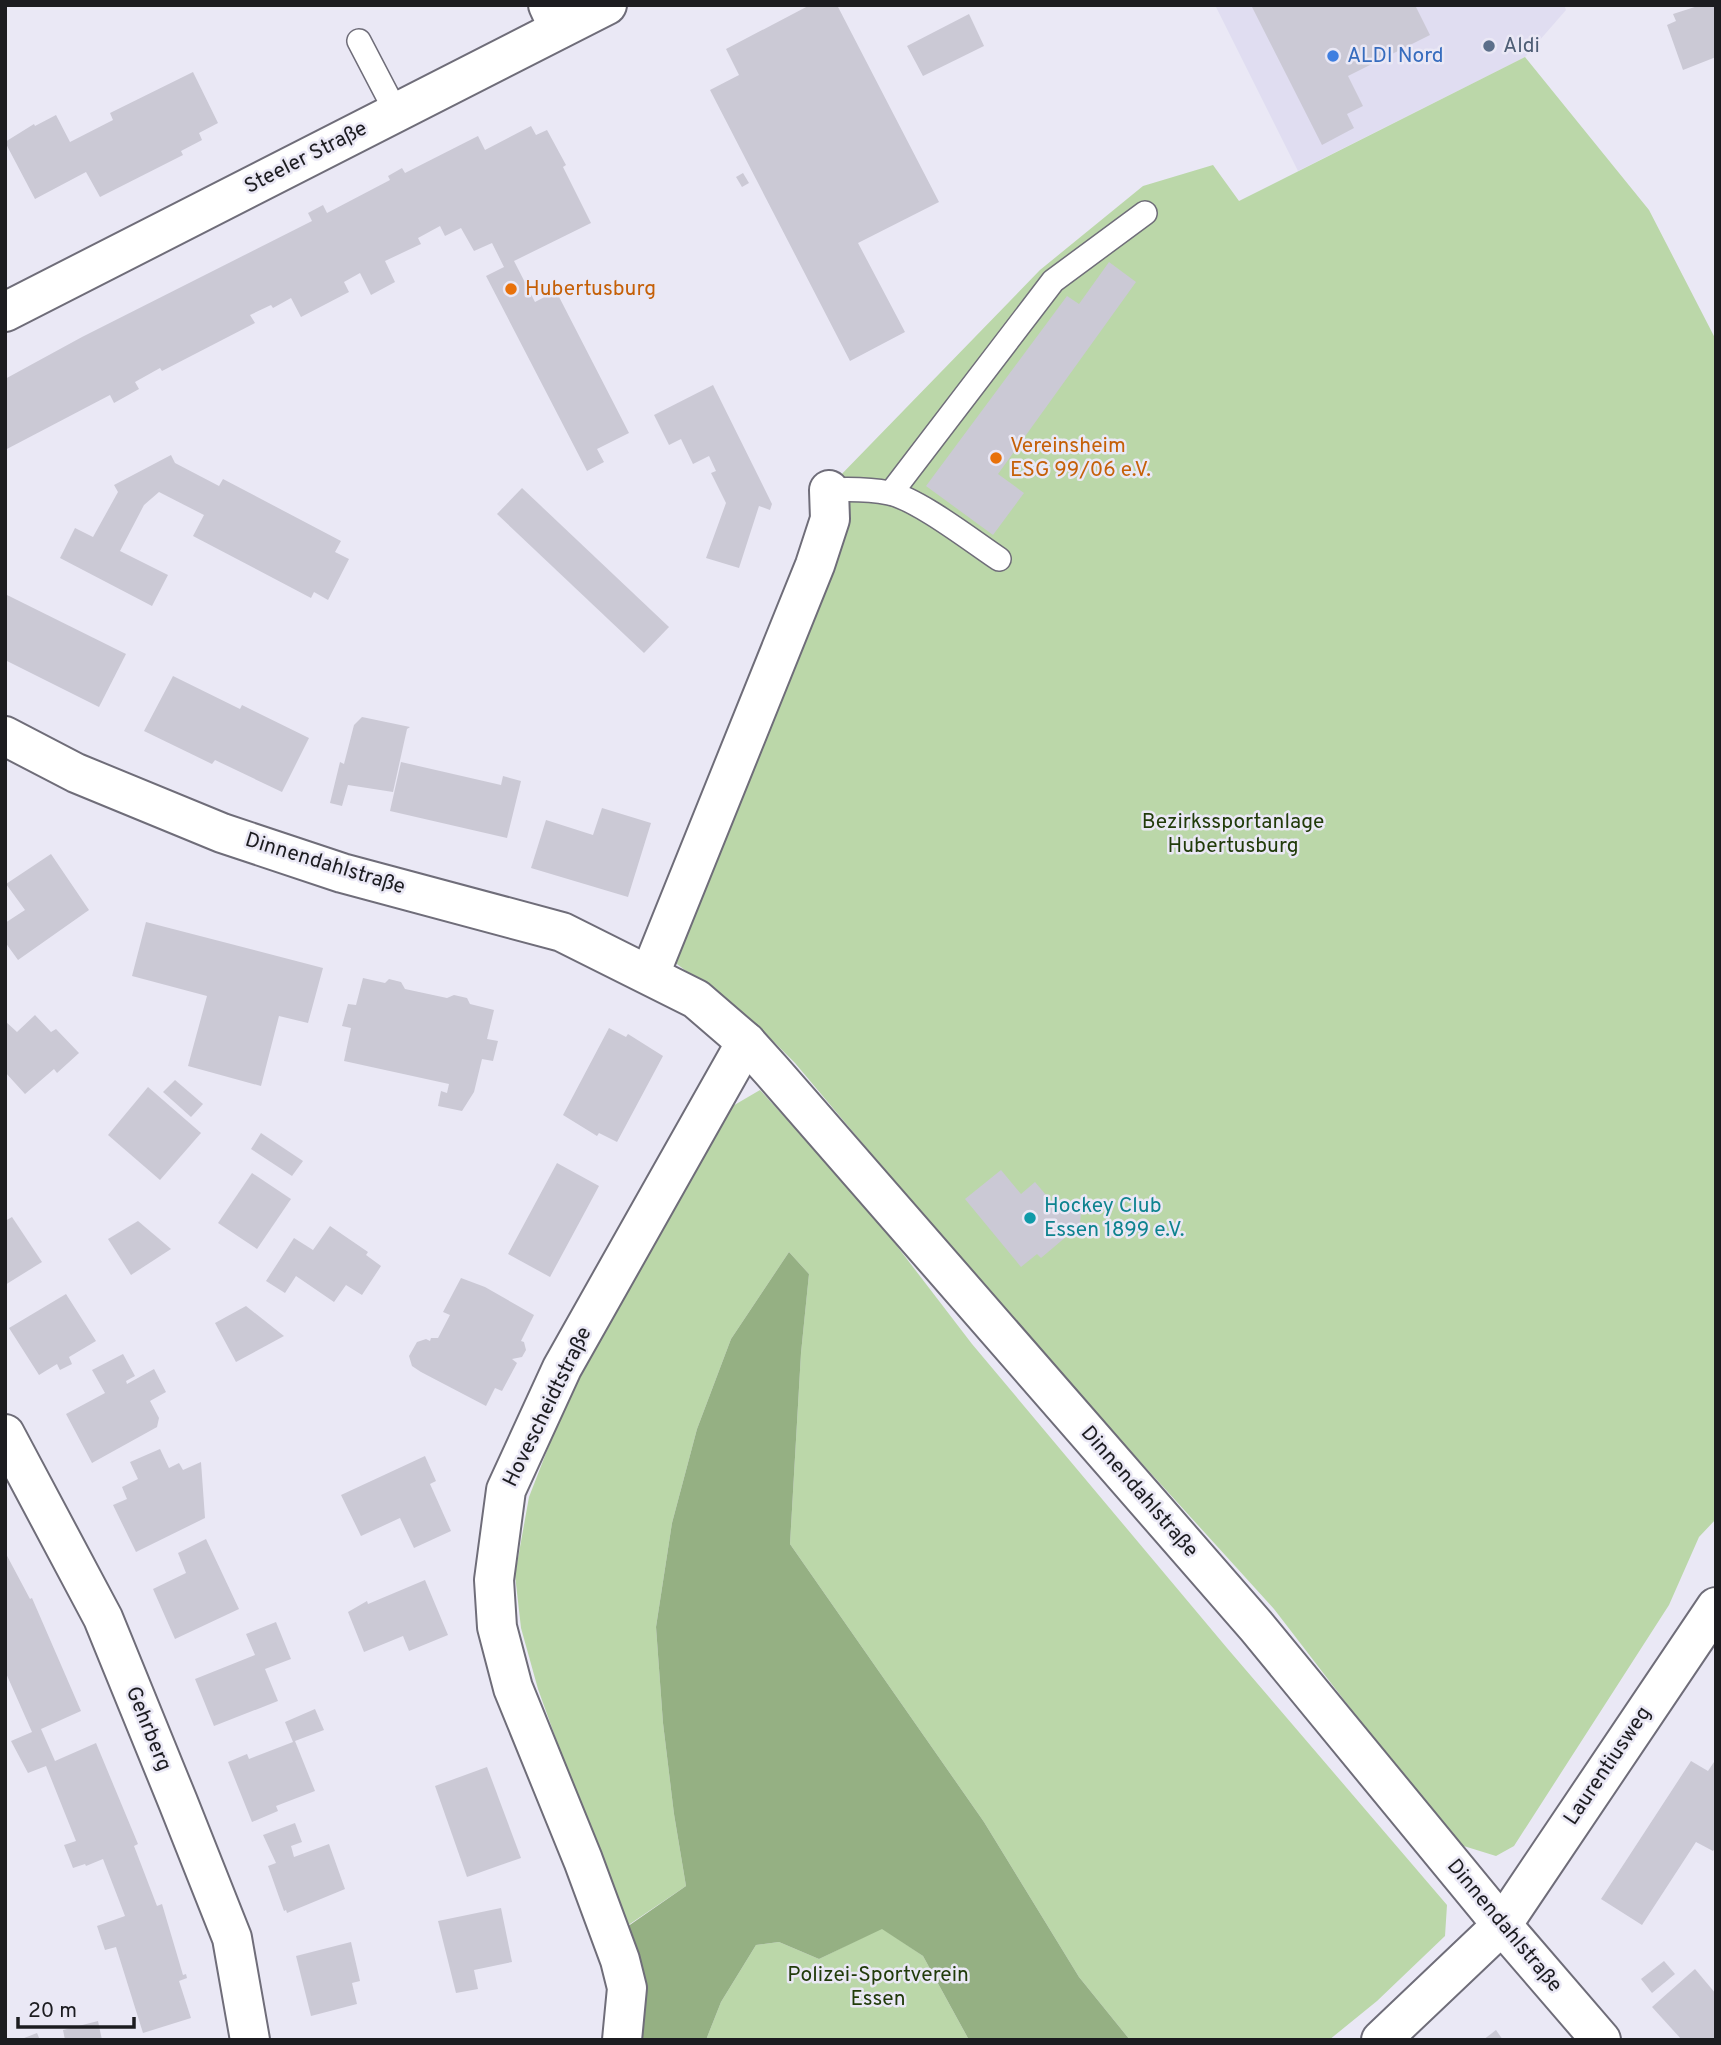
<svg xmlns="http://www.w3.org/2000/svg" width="1721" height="2045" font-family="Overpass,sans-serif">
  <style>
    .built { fill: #e0ddf1 }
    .green { fill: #bbd7a9 }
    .forest { fill: #95b083 }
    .building { fill: #cbc9d5 }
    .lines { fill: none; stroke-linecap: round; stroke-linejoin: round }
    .service-casing { stroke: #6f6d79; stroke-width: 26 }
    .minor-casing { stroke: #6f6d79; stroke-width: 42 }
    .secondary-casing { stroke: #6f6d79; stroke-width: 42 }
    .service { stroke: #fff; stroke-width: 23 }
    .minor { stroke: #fff; stroke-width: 38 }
    .secondary { stroke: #fff; stroke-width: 38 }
    .service-dot { fill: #5c6f8a; stroke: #eae8f5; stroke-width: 2.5 }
    .shop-dot { fill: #3f7fe0; stroke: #eae8f5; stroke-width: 2.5 }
    .food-dot { fill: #e8710a; stroke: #eae8f5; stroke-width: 2.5 }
    .culture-dot { fill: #0f9aa8; stroke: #eae8f5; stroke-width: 2.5 }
    .labels { text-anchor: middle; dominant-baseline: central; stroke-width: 5; stroke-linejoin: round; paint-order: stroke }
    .service-label { font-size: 21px; fill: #4e5e75; stroke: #eae8f5; text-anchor: start }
    .shop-label { font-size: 21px; fill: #366cbe; stroke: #eae8f5; text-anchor: start }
    .street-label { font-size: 21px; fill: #1c1c20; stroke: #eae8f5 }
    .food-label { font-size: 21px; fill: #c56008; stroke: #eae8f5; text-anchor: start }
    .park-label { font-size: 21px; fill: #213b0a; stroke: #eae8f5 }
    .culture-label { font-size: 21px; fill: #0d838f; stroke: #eae8f5; text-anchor: start }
  </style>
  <rect width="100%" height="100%" fill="#eae8f5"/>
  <!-- built -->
  <path class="built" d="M1215,5H1564L1566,10L1525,57L1298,171Z"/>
  <!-- green -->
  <g class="green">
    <path d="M1525,57L1649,210L1716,340V1519L1699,1537L1669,1605L1514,1846L1496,1856L1454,1843L1274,1609L1000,1307L795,1063L758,1026L673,961L835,481L1040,270L1143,186L1213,165L1239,201Z"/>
    <path d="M760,1090L867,1207L972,1344L1227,1648L1447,1905L1445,1936L1377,2001L1329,2040H1130L1079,1977L984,1822L790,1544L801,1353L809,1274L789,1252L731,1339L697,1429L672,1523L656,1627L663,1723L674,1814L686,1886L624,1928L538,1689L521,1628L515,1575L529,1497L576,1376L731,1107Z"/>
    <path d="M882,1928L923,1956L969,2040H706L721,2002L756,1945L779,1942L819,1959Z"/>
  </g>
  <!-- forest -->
  <path class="forest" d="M789,1252L809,1274L801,1353L790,1544L984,1822L1079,1977L1130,2040H969L923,1956L882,1929L819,1959L779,1942L756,1945L721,2002L706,2040H631L624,1929L686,1886L674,1814L663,1723L656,1627L672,1523L697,1429L731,1339Z"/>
  <!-- building -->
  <g class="building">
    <path d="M810,5H837L939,202L858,243L905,332L850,361L710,90L739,75L726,49Z"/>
    <path d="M1251,5H1415L1430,35L1348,76L1363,106L1347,114L1354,128L1322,145Z"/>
    <path d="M1701,5L1716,6V57L1683,70L1667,25L1676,21L1673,14Z"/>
    <path d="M969,14L984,46L923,76L907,46Z"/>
    <path d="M193,72L218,123L199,133L202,140L181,151L183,155L100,197L86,172L35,199L5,142L34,124L35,126L56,115L70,142L113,120L110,113Z"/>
    <path d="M531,126L536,135L547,130L566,165L563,167L591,223L514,261L535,302L556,291L629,433L597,449L604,462L587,471L486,276L504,267L492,243L474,251L461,228L445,236L440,226L418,238L421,244L385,261L395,282L371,295L360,273L344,282L349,292L301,317L291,298L273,308L271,305L250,315L255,323L162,371L160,368L135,382L139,389L114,403L110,395L5,450V379L82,337L312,221L308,213L323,205L327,213L390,180L388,176L402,168L405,173L478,136L485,150Z"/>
    <path d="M743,173L749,183L742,187L736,177Z"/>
    <path d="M1109,262L1136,282L998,474L1024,493L993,535L926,486L1067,296L1079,304Z"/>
    <path d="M713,385L772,504L770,510L759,506L739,568L706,558L726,503L711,473L716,471L709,456L693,464L681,439L669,445L654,415Z"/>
    <path d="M171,455L175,463L219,486L223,479L341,541L335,552L349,559L328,600L314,592L311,598L193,536L204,515L159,492L144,505L120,551L168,575L152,606L60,558L75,528L93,537L118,492L114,485Z"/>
    <path d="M522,488L669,627L644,653L497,514Z"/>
    <path d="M5,594L126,654L99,707L5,660Z"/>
    <path d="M173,676L240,709L242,705L309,738L282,792L215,760L212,764L144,731Z"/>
    <path d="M362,717L410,727L407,729L393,792L348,785L342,806L330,803L340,762L344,764L354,725Z"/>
    <path d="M401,762L501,785L503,776L521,781L507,838L390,811Z"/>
    <path d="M602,808L651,823L628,897L531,868L546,820L593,835Z"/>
    <path d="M51,854L89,910L18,960L5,942V923L25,910L6,884Z"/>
    <path d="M146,922L323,968L308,1023L279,1016L261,1086L188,1066L207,996L132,976Z"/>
    <path d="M363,978L385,983L389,979L401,982L405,989L447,998L454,995L467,998L470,1004L494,1010L487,1039L498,1041L493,1061L482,1059L474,1092L462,1111L438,1106L441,1091L447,1093L449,1084L344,1061L351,1028L342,1026L348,1004L356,1005Z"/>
    <path d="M35,1015L51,1032L56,1029L79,1053L57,1073L54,1069L25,1094L5,1072V1021L17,1032Z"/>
    <path d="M609,1028L626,1037L628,1034L663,1056L617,1142L599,1133L597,1136L563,1115Z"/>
    <path d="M175,1080L203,1104L191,1117L163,1092Z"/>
    <path d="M148,1087L201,1133L160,1180L108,1135Z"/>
    <path d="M261,1133L303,1161L292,1176L251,1149Z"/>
    <path d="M557,1163L599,1186L550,1277L508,1254Z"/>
    <path d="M1001,1170L1021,1194L1035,1182L1057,1208L1081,1210L1080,1225L1041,1258L1037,1254L1021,1267L965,1199Z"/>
    <path d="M252,1173L291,1199L257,1249L218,1223Z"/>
    <path d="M12,1217L42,1262L5,1285V1221Z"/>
    <path d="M138,1221L171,1249L131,1275L108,1239Z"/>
    <path d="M330,1226L368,1252L366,1255L381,1266L362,1295L346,1285L334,1302L296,1276L285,1293L266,1281L294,1238L313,1250Z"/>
    <path d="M461,1278L485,1287L534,1315L521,1341L524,1342L526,1350L522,1357L512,1359L517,1363L502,1391L495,1388L486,1406L421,1372L412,1366L409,1356L417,1342L426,1339L430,1341L431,1338H438L450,1315L443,1312Z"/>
    <path d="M66,1294L96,1341L69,1357L72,1364L60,1370L57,1364L39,1375L9,1328Z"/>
    <path d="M246,1306L284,1336L236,1362L215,1323Z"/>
    <path d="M123,1354L135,1376L126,1381L127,1384L154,1369L166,1392L150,1401L159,1418L157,1427L92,1463L66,1414L105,1393L92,1370Z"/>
    <path d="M160,1449L169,1468L179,1463L183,1470L201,1462L205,1518L136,1552L113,1505L127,1499L122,1487L138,1479L130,1462Z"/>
    <path d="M425,1456L436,1481L430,1484L451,1531L414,1548L400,1518L361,1536L341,1495Z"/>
    <path d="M206,1539L239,1609L175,1639L153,1589L186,1573L178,1553Z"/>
    <path d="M5,1552L30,1599L32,1598L81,1711L41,1729L55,1761L96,1743L138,1844L134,1846L157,1906L162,1904L178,1958L183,1975L186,1974L187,1978L179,1981L191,2018L143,2033L116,1947L105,1950L97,1926L125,1916L103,1859L86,1866L85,1864L73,1868L64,1845L76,1841L46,1766L28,1773L11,1741L32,1732L5,1671Z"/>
    <path d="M425,1580L448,1635L409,1651L403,1636L364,1652L348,1612L367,1601L368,1604Z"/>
    <path d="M276,1622L291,1659L265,1669L278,1701L214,1726L195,1679L255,1655L246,1634Z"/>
    <path d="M315,1709L324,1730L295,1741L315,1791L276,1806L278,1811L252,1822L228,1762L247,1754L249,1759L293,1742L285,1722Z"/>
    <path d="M1716,1759V1847L1713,1851L1696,1842L1642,1925L1601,1899L1691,1761L1708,1771Z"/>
    <path d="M487,1767L521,1858L467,1877L435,1786Z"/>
    <path d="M295,1823L302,1842L291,1846L294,1857L329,1844L345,1889L287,1913L286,1910L284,1911L268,1866L276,1863L263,1835Z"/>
    <path d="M501,1908L512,1962L474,1970L478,1989L456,1993L438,1921Z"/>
    <path d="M351,1942L360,1981L352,1983L357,2004L311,2016L296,1956Z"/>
    <path d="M1664,1961L1675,1974L1652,1993L1641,1979Z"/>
    <path d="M1695,1969L1716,1994V2040H1682L1652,2007Z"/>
    <path d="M98,2021L102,2040H65L63,2030Z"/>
    <path d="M1496,2030L1503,2040H1483Z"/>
    <path d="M37,2033L40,2040H19Z"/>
  </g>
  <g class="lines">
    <!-- service casing -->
    <g class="service-casing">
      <g id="service">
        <path d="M359,41L396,112"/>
        <path d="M829,490C850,489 869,489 889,493C918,499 972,541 999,559"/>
        <path d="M891,493L1053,281L1145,213"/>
      </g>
    </g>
    <!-- minor casing -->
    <g class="minor-casing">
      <g id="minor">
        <path d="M548,5L559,29"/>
        <path d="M5,736L76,773L222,833L342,873L562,932L696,999L746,1042L772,1071L1256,1626L1502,1925L1601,2040"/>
        <path d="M650,974L815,565L830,519L829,490"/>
        <path d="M5,1434L103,1618L178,1802L232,1938L250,2040"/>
        <path d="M622,2040L627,1988L620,1960L583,1860L513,1688L497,1627L494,1580L506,1490L562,1368L746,1042"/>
        <path d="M1381,2040L1502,1925L1716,1607"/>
      </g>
    </g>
    <!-- secondary casing -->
    <g class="secondary-casing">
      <path id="secondary" d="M5,312L607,5"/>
    </g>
    <!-- service -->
    <use href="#service" class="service"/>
    <!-- minor -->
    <use href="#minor" class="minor"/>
    <!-- secondary -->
    <use href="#secondary" class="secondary"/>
  </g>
  <!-- markers -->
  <circle class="service-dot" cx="1489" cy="46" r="7"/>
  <circle class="shop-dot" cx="1333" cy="56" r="7"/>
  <g class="food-dot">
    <circle cx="511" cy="289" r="7"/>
    <circle cx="996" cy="458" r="7"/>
  </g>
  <circle class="culture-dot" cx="1030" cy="1218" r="7"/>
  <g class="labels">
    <!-- service labels -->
    <g class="service-label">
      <text x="1503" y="46">Aldi</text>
    </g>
    <!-- shop labels -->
    <g class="shop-label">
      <text x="1347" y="56">ALDI Nord</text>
    </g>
    <!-- street labels -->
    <g class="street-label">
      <text transform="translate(306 158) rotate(-27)">Steeler Straße</text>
      <text transform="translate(325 864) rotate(17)">Dinnendahlstraße</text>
      <text transform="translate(548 1407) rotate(-64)">Hovescheidtstraße</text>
      <text transform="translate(1139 1492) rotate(49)">Dinnendahlstraße</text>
      <text transform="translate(148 1729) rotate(68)">Gehrberg</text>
      <text transform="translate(1608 1766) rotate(-56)">Laurentiusweg</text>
      <text transform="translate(1504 1926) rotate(50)">Dinnendahlstraße</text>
    </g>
    <!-- food labels -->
    <g class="food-label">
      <text x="525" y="289">Hubertusburg</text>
      <text x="1010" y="446">Vereinsheim<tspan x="1010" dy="24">ESG 99/06 e.V.</tspan></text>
    </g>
    <!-- park labels -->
    <g class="park-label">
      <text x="1233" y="822">Bezirkssportanlage<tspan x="1233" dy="24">Hubertusburg</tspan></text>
      <text x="878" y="1975">Polizei-Sportverein<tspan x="878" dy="24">Essen</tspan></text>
    </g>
    <!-- culture labels -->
    <g class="culture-label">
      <text x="1044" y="1206">Hockey Club<tspan x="1044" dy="24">Essen 1899 e.V.</tspan></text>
    </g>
  </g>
  <!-- border -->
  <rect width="1721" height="2045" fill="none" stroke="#1c1c20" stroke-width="14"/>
  <!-- scale -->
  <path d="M18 2017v10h116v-10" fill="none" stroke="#1c1c20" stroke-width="3.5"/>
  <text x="28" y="2017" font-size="21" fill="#1c1c20" stroke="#eae8f5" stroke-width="5" paint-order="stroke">20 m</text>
</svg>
